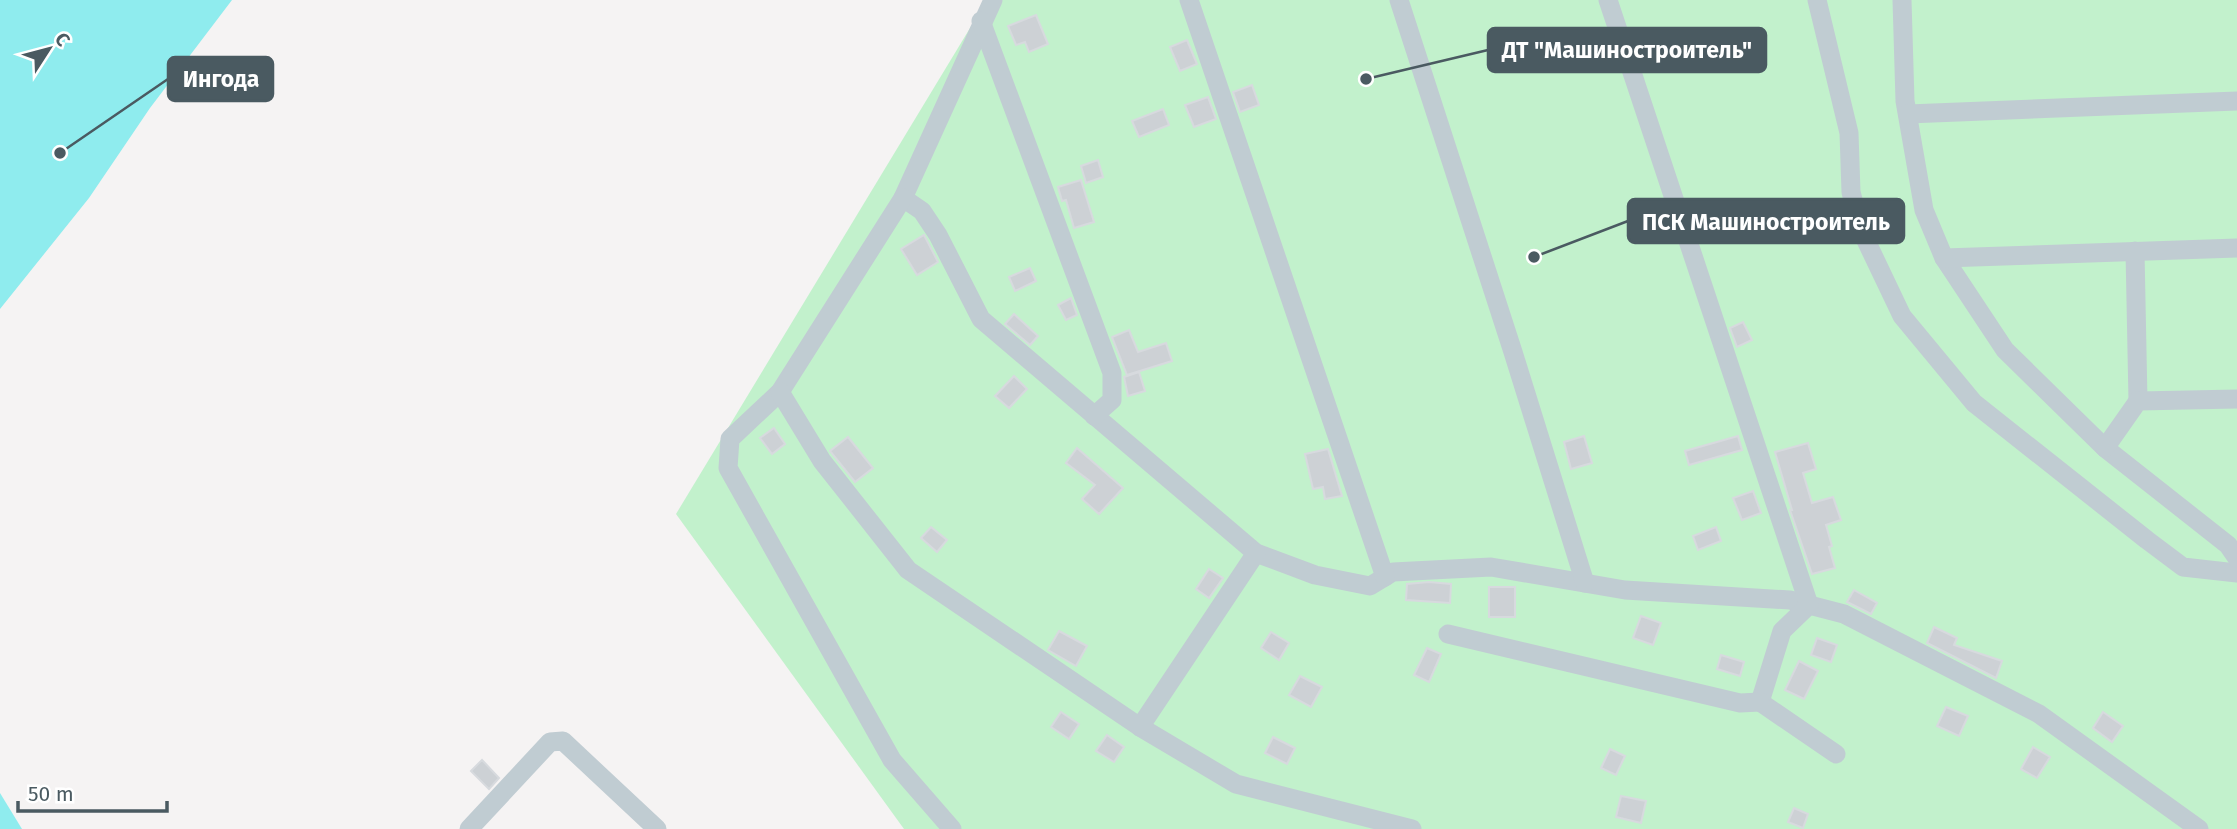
<svg xmlns="http://www.w3.org/2000/svg" width="2237" height="829" font-family="'Fira Sans',sans-serif">
  <style>
    .green { fill: #c2f1cc }
    .water { fill: #8fecee }
    .building { fill: #cdd1d5; stroke: #d7dade; stroke-width: 2 }
    .lines { fill: none; stroke-linecap: round; stroke-linejoin: round }
    .street { stroke: #c0ccd2; stroke-width: 19 }
    .leader { fill: none; stroke: #4a5a61; stroke-width: 2.5 }
    .callout-dot { fill: #4a5a61; stroke: #fff; stroke-width: 2.5 }
    .callout { fill: #4a5a61; stroke: #4a5a61; stroke-width: 2.5 }
    .callout-label { font-size: 23px; text-anchor: middle; font-weight: bold; fill: #fff }
  </style>
  <rect width="100%" height="100%" fill="#f5f3f3"/>
  <!-- green -->
  <path class="green" d="M987,0H2237V829H904L676,514Z"/>
  <!-- water -->
  <g class="water">
    <path d="M0,0H232L150,108L89,198L0,309Z"/>
    <path d="M0,793L22,829H0Z"/>
  </g>
  <!-- building -->
  <g class="building">
    <path d="M1036,15L1048,44L1029,52L1025,42L1016,45L1008,26Z"/>
    <path d="M1187,40L1197,64L1180,71L1170,47Z"/>
    <path d="M1252,85L1259,105L1240,112L1233,92Z"/>
    <path d="M1208,97L1216,119L1194,127L1185,105Z"/>
    <path d="M1163,109L1169,125L1139,137L1132,121Z"/>
    <path d="M1098,160L1103,177L1086,183L1081,166Z"/>
    <path d="M1081,180L1094,222L1074,228L1066,200L1062,201L1058,187Z"/>
    <path d="M924,235L938,262L917,275L901,249Z"/>
    <path d="M1030,268L1036,281L1015,291L1009,277Z"/>
    <path d="M1071,298L1077,315L1066,320L1058,305Z"/>
    <path d="M1014,314L1038,336L1030,345L1005,324Z"/>
    <path d="M1743,322L1752,340L1737,347L1730,328Z"/>
    <path d="M1129,330L1138,352L1166,343L1172,361L1127,375L1112,337Z"/>
    <path d="M1139,372L1145,391L1128,396L1124,377Z"/>
    <path d="M1014,376L1027,389L1009,408L995,396Z"/>
    <path d="M774,428L785,444L772,454L760,438Z"/>
    <path d="M1584,436L1592,463L1571,469L1564,442Z"/>
    <path d="M1738,436L1742,450L1689,465L1685,451Z"/>
    <path d="M848,437L873,468L855,482L830,451Z"/>
    <path d="M1808,443L1816,469L1803,473L1812,503L1833,497L1841,520L1826,525L1832,546L1829,547L1835,568L1812,574L1790,510H1792L1775,452Z"/>
    <path d="M1077,448L1123,488L1099,514L1082,499L1095,485L1066,463Z"/>
    <path d="M1328,449L1342,496L1325,499L1323,487L1313,489L1305,454Z"/>
    <path d="M1753,491L1761,513L1742,520L1733,498Z"/>
    <path d="M931,527L947,540L937,552L921,538Z"/>
    <path d="M1716,527L1721,541L1698,550L1693,536Z"/>
    <path d="M1209,569L1223,578L1209,598L1196,589Z"/>
    <path d="M1429,582L1451,584L1450,603L1406,600L1407,584Z"/>
    <rect x="1489" y="587" width="26" height="30"/>
    <path d="M1854,590L1877,603L1871,614L1847,602Z"/>
    <path d="M1641,616L1661,623L1653,645L1633,638Z"/>
    <path d="M1934,627L1957,638L1954,645L2002,661L1996,678L1927,643Z"/>
    <path d="M1059,631L1087,646L1076,666L1048,650Z"/>
    <path d="M1271,632L1289,643L1279,660L1261,648Z"/>
    <path d="M1817,638L1837,645L1831,662L1811,655Z"/>
    <path d="M1427,648L1441,654L1429,682L1414,675Z"/>
    <path d="M1721,655L1744,662L1740,676L1717,669Z"/>
    <path d="M1799,661L1818,671L1804,699L1785,690Z"/>
    <path d="M1300,676L1322,687L1311,707L1289,695Z"/>
    <path d="M1946,707L1968,716L1959,736L1937,726Z"/>
    <path d="M1061,712L1079,724L1069,739L1051,727Z"/>
    <path d="M2103,712L2123,726L2112,742L2093,728Z"/>
    <path d="M1107,735L1124,747L1114,762L1096,751Z"/>
    <path d="M1273,737L1295,748L1287,764L1265,753Z"/>
    <path d="M2033,747L2050,757L2037,778L2021,769Z"/>
    <path d="M1610,749L1625,756L1616,775L1601,768Z"/>
    <path d="M482,760L499,778L489,789L471,771Z"/>
    <path d="M1621,796L1646,801L1641,823L1616,817Z"/>
    <path d="M1794,808L1808,814L1803,828L1788,822Z"/>
  </g>
  <g class="lines">
    <!-- street -->
    <g class="street">
      <path d="M993,0L903,198L922,211L938,235L981,319L1256,553L1315,575L1370,586L1393,572L1491,567L1625,590L1790,600L1844,614L2039,714L2199,829"/>
      <path d="M1189,0L1385,577"/>
      <path d="M1399,0L1513,352L1585,583"/>
      <path d="M1608,0L1809,605L1782,631L1760,702L1836,754"/>
      <path d="M1817,0L1849,133L1851,192L1861,230L1902,316L1974,403L2147,540L2183,567L2237,573"/>
      <path d="M1902,0L1905,101L1924,210L1944,258L2005,350L2105,448L2228,545L2237,558"/>
      <path d="M981,21L1112,373V400L1094,416"/>
      <path d="M1908,114L2237,101"/>
      <path d="M903,198L780,392L730,439L728,468L892,760L952,829"/>
      <path d="M2135,251L2138,401"/>
      <path d="M1944,258L2237,248"/>
      <path d="M780,392L822,461L908,570L1140,727L1236,784L1412,829"/>
      <path d="M2105,448L2138,401L2237,399"/>
      <path d="M1448,634L1740,703L1760,702"/>
      <path d="M1140,727L1256,553"/>
      <path d="M469,829L550,742L563,741L657,829"/>
    </g>
  </g>
  <!-- callouts -->
  <path class="leader" d="M1366 79L1488 50M60 153L168 79M1534 257L1628 221"/>
  <g class="callout-dot">
    <circle cx="1366" cy="79" r="7"/>
    <circle cx="60" cy="153" r="7"/>
    <circle cx="1534" cy="257" r="7"/>
  </g>
  <g class="callout">
    <rect x="1488" y="28" width="278" height="44" rx="7"/>
    <rect x="168" y="57" width="105" height="44" rx="7"/>
    <rect x="1628" y="199" width="276" height="44" rx="7"/>
  </g>
  <g class="callout-label">
    <text x="1627" y="58">ДТ "Машиностроитель"</text>
    <text x="221" y="87">Ингода</text>
    <text x="1766" y="230">ПСК Машиностроитель</text>
  </g>
  <!-- north arrow -->
  <g transform="translate(49 49) rotate(54)" stroke="#ffffff" stroke-width="5" paint-order="stroke">
  <path d="M0-5L12 26L0 18L-12 26Z" fill="#4a5a61"/>
  <text y="-10" font-size="19" font-weight="bold" text-anchor="middle" fill="#4a5a61">С</text>
  </g>
  <!-- scale -->
  <path d="M18 801v10h149v-10" fill="none" stroke="#4a5a61" stroke-width="3.5"/>
  <text x="28" y="801" font-size="21" fill="#4a5a61" stroke="#ffffff" stroke-width="5" paint-order="stroke">50 m</text>
</svg>
